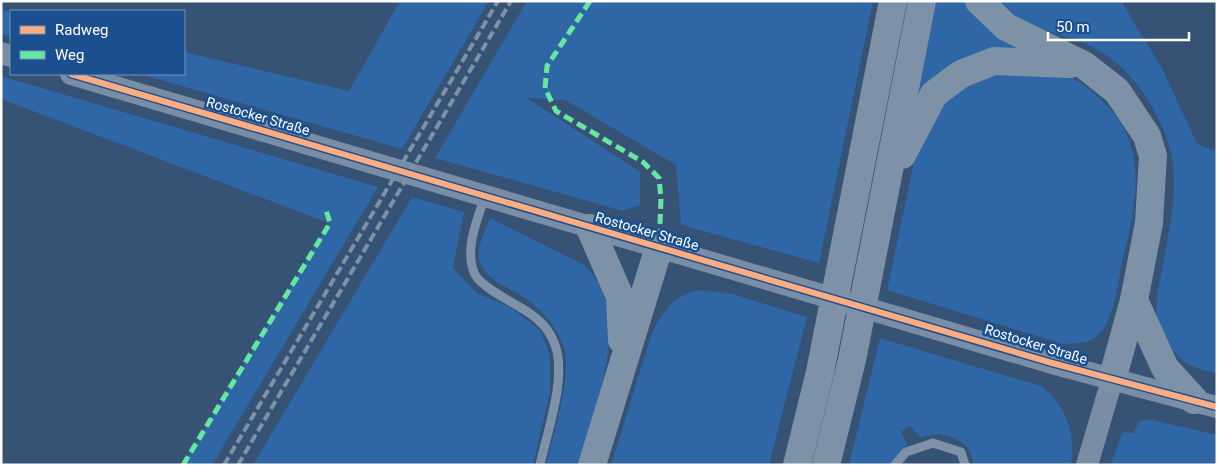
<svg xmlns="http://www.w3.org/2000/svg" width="1218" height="466" font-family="Roboto,sans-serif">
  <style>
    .green { fill: #2f66a5 }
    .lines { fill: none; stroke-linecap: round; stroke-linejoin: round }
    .lane { stroke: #7d92a8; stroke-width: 9 }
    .secondary { stroke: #798da4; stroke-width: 22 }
    .highway { stroke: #7e92a7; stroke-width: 28 }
    .rail { stroke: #7e92a7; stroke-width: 4; stroke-dasharray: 9 4; stroke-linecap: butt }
    .quiet { stroke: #66e7a1; stroke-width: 5; stroke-dasharray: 10 5; stroke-linecap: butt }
    .cycleway-casing { stroke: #1b4f8f; stroke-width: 9 }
    .cycleway { stroke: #ffac80; stroke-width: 6 }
    .labels { text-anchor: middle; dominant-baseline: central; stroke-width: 5; stroke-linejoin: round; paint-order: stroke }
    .street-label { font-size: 14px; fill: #fff; stroke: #1b4f8f }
  </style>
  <rect width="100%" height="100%" fill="#365274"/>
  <!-- green -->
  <g class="green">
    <path d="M400,1H489L402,149L140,74H184V52L349,91Z"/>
    <path d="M527,1H873L819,263L681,225L676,165L565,100L527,98L640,172V205L623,211L435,158Z"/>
    <path d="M933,1H968L1024,47L914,105Z"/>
    <path d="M995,1H1121L1163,70L1197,144L1217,152V374C1207,371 1193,368 1185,362C1172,352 1162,337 1158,322C1154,305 1159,286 1162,269C1169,229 1181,186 1169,146C1157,102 1123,57 1079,41C1046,29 1020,28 995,1Z"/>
    <path d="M1,9L11,12V37L1,34Z"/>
    <path d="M996,72C1016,73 1045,70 1064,75C1077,78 1089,89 1099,98C1152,144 1136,203 1122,263C1117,285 1115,322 1096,337C1087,344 1073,343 1063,344L887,290L920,134L939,104L965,84Z"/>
    <path d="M1,76L378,187L212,465H183L329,223L1,99Z"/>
    <path d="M412,197L464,212L453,268L477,293L510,307L540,330L550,356V392L533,465H253Z"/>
    <path d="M490,218L585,265C598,280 609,301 610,321C611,369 591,419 578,465H546C553,436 572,375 564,348C558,329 544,312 528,300C512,288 484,281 479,259C476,247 486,230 490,218Z"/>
    <path d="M700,290L732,294L807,317L769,465H611L651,336C662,312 672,295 700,290Z"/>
    <path d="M880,338L1041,386C1066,405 1076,434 1071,465H974C973,460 971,453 968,449C957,434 936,431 920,438L910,425L901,432L907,444L891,465H849Z"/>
    <path d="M1148,419L1217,435V465H1110L1123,432L1133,433L1139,422Z"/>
  </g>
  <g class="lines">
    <!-- lane -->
    <g class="lane">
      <path d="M485,196C480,212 472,230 471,247C470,257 471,272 479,280C503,304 543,309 555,345C567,377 547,432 540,465"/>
      <path d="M895,465L906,452L933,443L961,452L965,465"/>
    </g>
    <!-- secondary -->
    <g class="secondary">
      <path d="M1,53L11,56"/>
      <path d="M71,74L1052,363L1217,407"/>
      <path d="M1087,465L1112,380"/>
    </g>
    <!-- highway -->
    <g class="highway">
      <path d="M979,1L1006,27L1084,65L1117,91L1147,136L1153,156L1149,223L1134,300L1112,380"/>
      <path d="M902,155L934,94L961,74L994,61L1070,64"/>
      <path d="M590,228L620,297L622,340"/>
      <path d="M1134,300L1165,368L1194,400"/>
      <path d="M592,465L659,247"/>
      <path d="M797,465L820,372L893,1"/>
      <path d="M826,465L852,360L922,1"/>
    </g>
    <!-- rail -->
    <g class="rail">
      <path d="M224,465L498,1"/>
      <path d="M238,465L511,1"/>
    </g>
    <!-- quiet -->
    <g class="quiet">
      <path d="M590,1L547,66L545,88L556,111L643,162L659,178L661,199L659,247"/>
      <path d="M183,465L330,223L326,210"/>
    </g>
    <!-- cycleway casing -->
    <g class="cycleway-casing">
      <path id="cycleway" d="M71,74L1052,363L1217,407"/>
    </g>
    <!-- cycleway -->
    <use href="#cycleway" class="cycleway"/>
  </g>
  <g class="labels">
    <!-- street labels -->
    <g class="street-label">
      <text transform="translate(258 116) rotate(16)">Rostocker Straße</text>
      <text transform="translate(647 231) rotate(16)">Rostocker Straße</text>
      <text transform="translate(1036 344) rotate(17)">Rostocker Straße</text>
    </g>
  </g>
  <!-- border -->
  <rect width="1218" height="466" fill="none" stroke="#ffffff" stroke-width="5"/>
  <!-- legend -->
  <rect x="10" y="10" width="175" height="65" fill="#1b4f8f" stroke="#7695bc"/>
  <rect x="20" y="26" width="25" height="8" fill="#ffac80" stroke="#7695bc"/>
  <text x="55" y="35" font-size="15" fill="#ffffff">Radweg</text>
  <rect x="20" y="51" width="25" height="8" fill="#66e7a1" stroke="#7695bc"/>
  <text x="55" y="60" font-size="15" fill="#ffffff">Weg</text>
  <!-- scale -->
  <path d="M1048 32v8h141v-8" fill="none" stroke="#ffffff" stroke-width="2.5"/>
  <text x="1056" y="32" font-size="15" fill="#ffffff" stroke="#1b4f8f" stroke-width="4" paint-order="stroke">50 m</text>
</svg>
